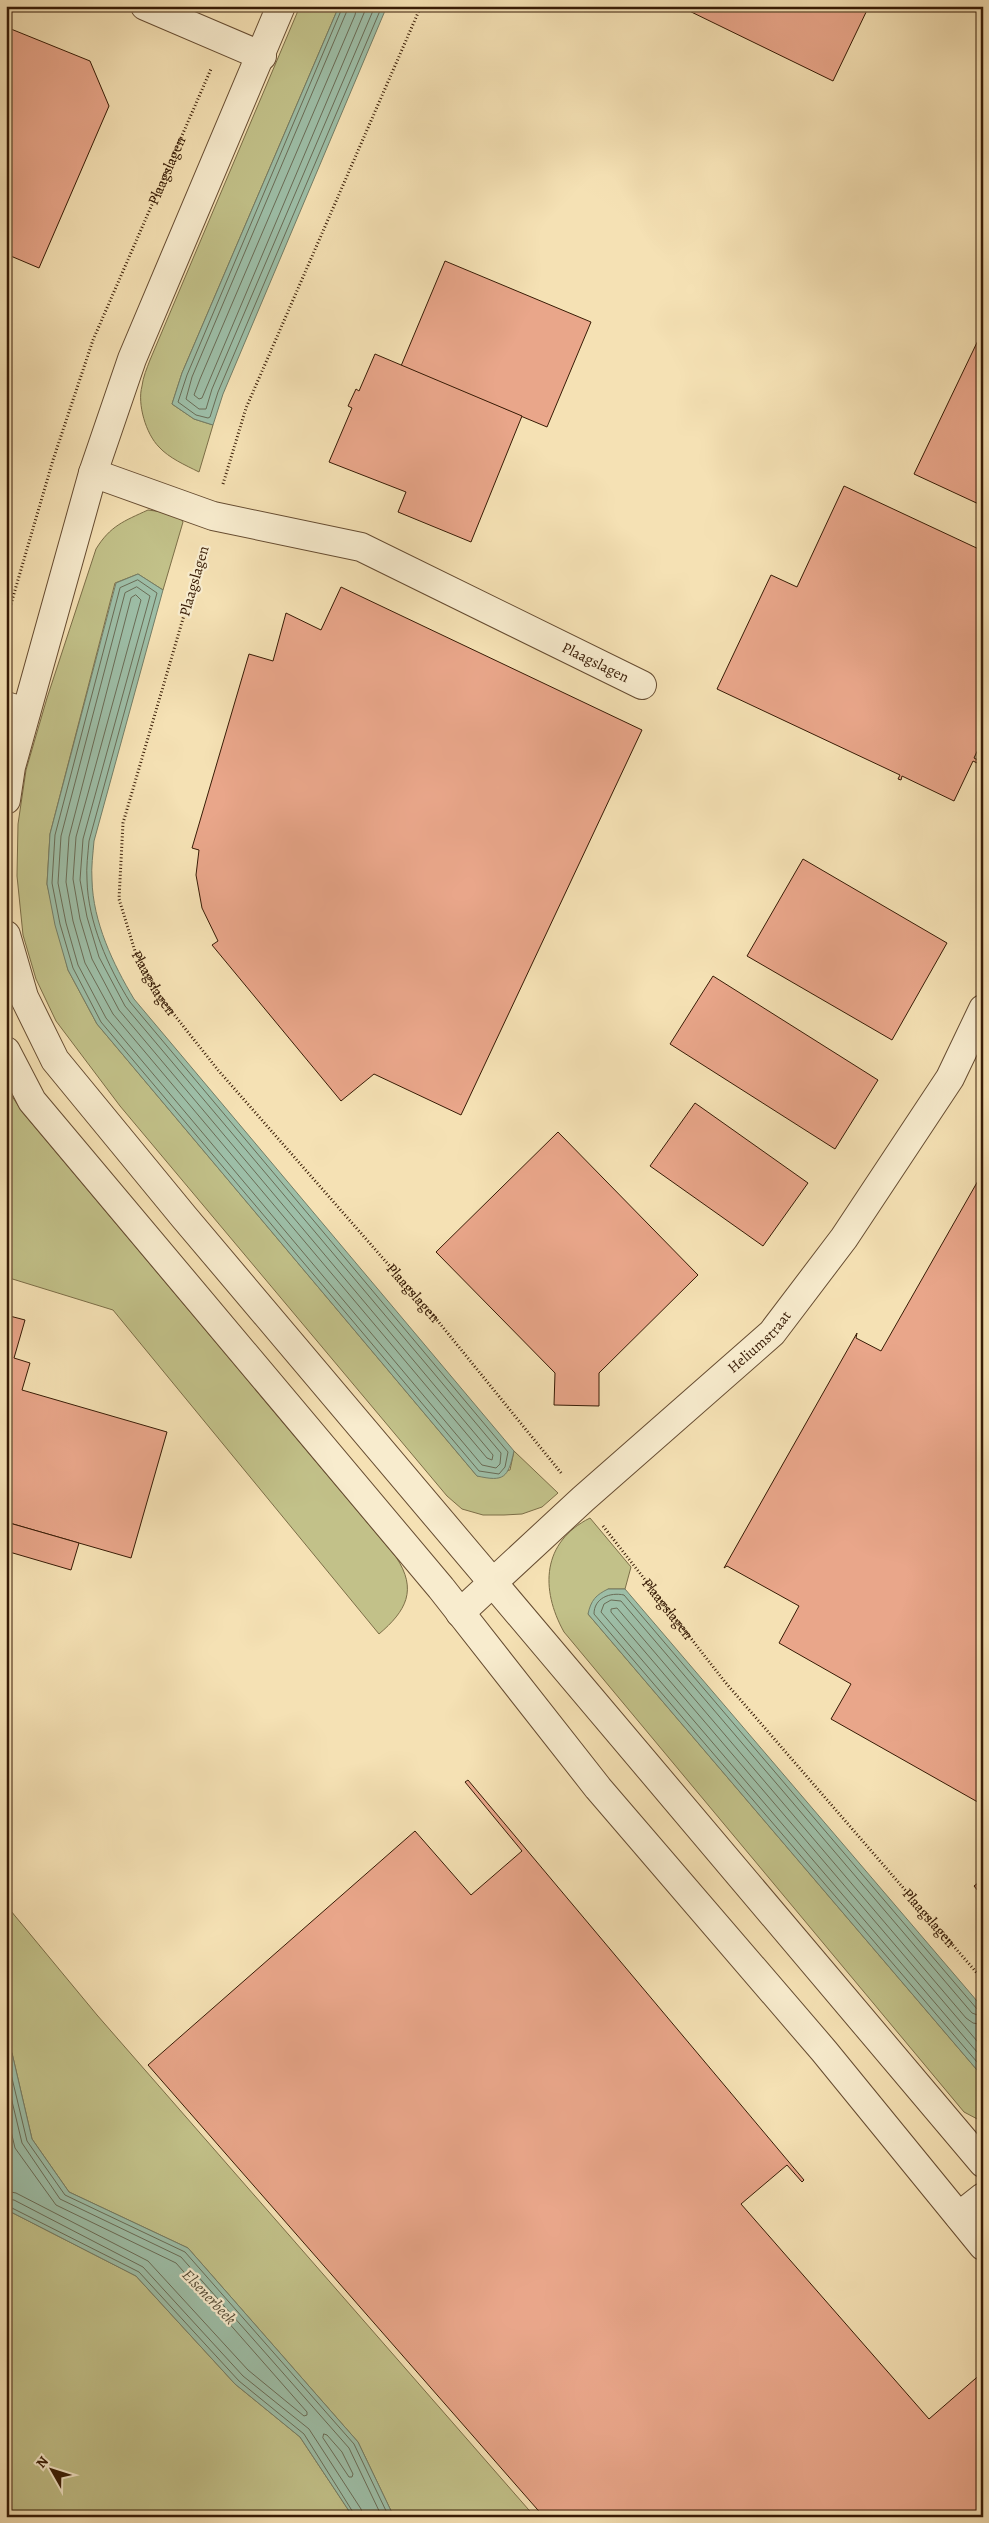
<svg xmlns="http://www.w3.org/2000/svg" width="989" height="2523" font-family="Alegreya,serif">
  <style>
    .green { fill: #c2c189; stroke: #7c6e47 }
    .water { fill: #9dbea7; stroke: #747d66 }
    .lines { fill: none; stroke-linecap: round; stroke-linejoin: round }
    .shore { stroke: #6a6c56; stroke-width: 1 }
    .building { fill: #e9a68a; stroke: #371b05 }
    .minor-casing { stroke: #664c31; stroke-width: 30 }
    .tertiary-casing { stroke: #664c31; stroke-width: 30 }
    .path { stroke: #371b05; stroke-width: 3; stroke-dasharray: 1 2.5; stroke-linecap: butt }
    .minor { stroke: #f8ecce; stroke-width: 28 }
    .tertiary { stroke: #f8ecce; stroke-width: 28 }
    .labels { text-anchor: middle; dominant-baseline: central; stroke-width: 4.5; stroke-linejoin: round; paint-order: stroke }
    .street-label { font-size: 15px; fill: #371b05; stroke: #f8ecce }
    .water-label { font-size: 16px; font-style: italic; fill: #564c36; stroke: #f8ecce }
  </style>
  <rect width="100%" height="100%" fill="#f5e1b4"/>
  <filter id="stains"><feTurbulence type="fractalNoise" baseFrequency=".004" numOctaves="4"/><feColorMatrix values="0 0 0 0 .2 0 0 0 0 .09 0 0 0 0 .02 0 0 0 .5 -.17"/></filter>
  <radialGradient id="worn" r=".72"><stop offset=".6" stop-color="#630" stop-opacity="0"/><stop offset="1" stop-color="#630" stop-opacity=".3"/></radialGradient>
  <!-- green -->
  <g class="green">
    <path d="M300,6H339L182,373L172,404L194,419L213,425L199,472C185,465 169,458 159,447C146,434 137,404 142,386C143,377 147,368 150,360Z"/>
    <path d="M148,510L178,514L183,522L163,590L138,574L115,583L50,834L47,884L68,970L97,1024L477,1476L510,1470L514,1451L558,1493L542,1507L522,1514L504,1515H483L462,1509L447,1496L120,1106L56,1021L36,979L23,935L17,876L18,824L26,770L47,698L96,549C110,526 124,521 148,510Z"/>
    <path d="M6,1087L23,1113L396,1557C418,1590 406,1611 379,1634L113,1310L6,1277Z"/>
    <path d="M590,1518L631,1567L625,1589H608L588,1614L983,2077V2122L964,2112L564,1632C540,1589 542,1542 590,1518Z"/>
    <path d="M6,1905L97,2015L535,2517H394L358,2442L188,2248L69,2192L32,2139L12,2053L6,2045Z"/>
    <path d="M6,2204L9,2211L136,2276L235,2384L300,2437L353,2517H6Z"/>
  </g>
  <!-- water -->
  <g class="water">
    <path d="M339,6H387L223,394L213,425L194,419L172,404L182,373Z"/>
    <path d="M138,574L163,590L94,841C93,854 91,867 92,880C93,922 113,964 134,999L514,1451C508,1478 504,1482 477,1476L97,1024L68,970L55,925L47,884L50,834L116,583Z"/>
    <path d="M608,1589H625L983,2008V2077L588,1614C591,1600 596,1595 608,1589Z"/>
    <path d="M6,2045L12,2053L32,2139L69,2192L188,2248L358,2442L394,2517H353L300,2437L235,2384L136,2276L9,2211L6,2204Z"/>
  </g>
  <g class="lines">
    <!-- shore -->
    <g class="shore">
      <path d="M343,6L187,375L178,402L196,415L208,418L210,417L218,392L382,6"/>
      <path d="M349,6L192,377L186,399L199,409H206L212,389L375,6"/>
      <path d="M357,6L355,15L200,379L194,395L199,399L202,398L367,6"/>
      <path d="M138,580L157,593L89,841C88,854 86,867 87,880C88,922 108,967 130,1002L508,1452L505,1467L499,1474L479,1471L101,1022L73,968L60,924L52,883L55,835L120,588Z"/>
      <path d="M137,587L150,596L83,839L80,880L87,917L99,957L125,1006L501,1453L500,1464L496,1468L482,1465L106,1018L78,965L66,923L58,883L61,836L125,593Z"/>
      <path d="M136,595L141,600L76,837L73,879L80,919L92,959L119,1010L493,1455L492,1460L487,1458L113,1014L85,963L73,921L66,882L69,837L131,598Z"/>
      <path d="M983,2011L977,2009L624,1595C610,1592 594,1598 594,1614L983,2069"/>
      <path d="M983,2017L972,2013L621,1601L611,1600L604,1604L601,1612L983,2059"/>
      <path d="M983,2025L973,2023L966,2018L617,1608L611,1609V1612L983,2048"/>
      <path d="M6,2053L27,2141L65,2195L185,2252L354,2444L389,2517"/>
      <path d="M6,2076L22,2143L60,2199L181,2257L349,2448L382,2517"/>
      <path d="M6,2110L15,2148L56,2205L176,2263L307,2412V2415L304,2416L248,2370L148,2261L16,2193L6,2191"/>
      <path d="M6,2199L14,2200L143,2267L243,2376L309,2429L361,2509L363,2517"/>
      <path d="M6,2205L139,2272L239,2381L304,2434L356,2517"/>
      <path d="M324,2434L327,2435L342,2452L353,2474L352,2477H349L323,2438Z"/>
    </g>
  </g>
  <!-- building -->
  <g class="building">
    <path d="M679,6H869L833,81Z"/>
    <path d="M6,27L90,61L109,106L39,268L6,254Z"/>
    <path d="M445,261L591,322L547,427L401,366Z"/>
    <path d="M983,330V506L914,474Z"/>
    <path d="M375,354L522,416L471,542L398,512L406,492L329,462L352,408L348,406L356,389L359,391Z"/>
    <path d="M844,486L983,551V739L974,758L978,760L977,763L973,761L954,801L902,776L901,780L898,779L900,775L717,689L771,575L797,587Z"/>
    <path d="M341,587L642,730L461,1115L374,1074L341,1101L212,945L218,941L202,908L196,875L199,850L192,848L249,654L273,661L286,613L321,630Z"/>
    <path d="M803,859L947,943L892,1040L747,956Z"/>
    <path d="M713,976L878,1080L835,1149L670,1044Z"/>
    <path d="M695,1103L808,1183L763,1246L650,1166Z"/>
    <path d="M558,1132L698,1275L599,1373V1406L554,1405L555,1373L436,1252Z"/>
    <path d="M983,1172V1805L831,1719L851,1684L779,1643L799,1606L727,1566L724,1568L857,1333L856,1338L881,1351Z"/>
    <path d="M6,1315L25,1320L14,1358L30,1363L22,1390L167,1432L131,1558L6,1522Z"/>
    <path d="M6,1522L79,1543L71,1570L6,1551Z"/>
    <path d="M468,1780L804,2180L802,2182L787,2165L741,2204L929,2419L983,2372V2517H544L148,2065L415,1831L471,1895L522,1851L465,1782Z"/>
    <path d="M983,1879V1897L974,1886Z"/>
  </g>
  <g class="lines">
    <!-- minor casing -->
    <g class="minor-casing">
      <g id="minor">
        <path d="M145,6L262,56"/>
        <path id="s4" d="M93,473L213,516L361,547L642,685"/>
        <path d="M6,706L26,712"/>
        <path id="s5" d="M460,1613L583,1499L772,1333L844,1238L950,1078L983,1009"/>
        <path d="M959,2216L983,2197"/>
      </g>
    </g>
    <!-- tertiary casing -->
    <g class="tertiary-casing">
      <g id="tertiary">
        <path d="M6,800L11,767L93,473L132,359L281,6"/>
        <path d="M6,935L24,997L55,1060L184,1217L983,2163"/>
        <path d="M6,1051L32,1101L441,1588L598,1788L824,2051L983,2246"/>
      </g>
    </g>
    <!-- path -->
    <g class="path">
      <path d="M223,484L246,408L421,6"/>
      <path id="s1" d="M204,547L123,823L119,899L135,951L161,998L218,1070L437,1320L562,1474"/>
      <path id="s2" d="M6,621L53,460L93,340L211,69"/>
      <path id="s3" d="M603,1526L725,1682L983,1980"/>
    </g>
    <!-- minor -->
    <use href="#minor" class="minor"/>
    <!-- tertiary -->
    <use href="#tertiary" class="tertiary"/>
  </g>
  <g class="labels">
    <!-- street labels -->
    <g class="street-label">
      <text stroke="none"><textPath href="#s2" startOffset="479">Plaagslagen</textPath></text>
      <text transform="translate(194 581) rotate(-74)">Plaagslagen</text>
      <text stroke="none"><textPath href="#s4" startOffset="540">Plaagslagen</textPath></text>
      <text stroke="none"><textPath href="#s1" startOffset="455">Plaagslagen</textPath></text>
      <text stroke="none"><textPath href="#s1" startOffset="860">Plaagslagen</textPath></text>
      <text stroke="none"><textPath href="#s5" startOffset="404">Heliumstraat</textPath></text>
      <text stroke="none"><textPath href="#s3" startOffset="105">Plaagslagen</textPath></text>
      <text stroke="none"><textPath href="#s3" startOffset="510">Plaagslagen</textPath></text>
    </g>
    <!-- water labels -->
    <g class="water-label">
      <text transform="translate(209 2297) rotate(46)">Elsenerbeek</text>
    </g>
  </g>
  <!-- margin -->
  <rect width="989" height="2523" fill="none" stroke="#f5e1b4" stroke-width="25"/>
  <rect x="8" y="8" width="974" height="2508" fill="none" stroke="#371b05" stroke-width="2.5"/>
  <rect x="12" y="12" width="964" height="2498" fill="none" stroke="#371b05"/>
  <!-- north arrow -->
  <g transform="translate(52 2470) rotate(309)" stroke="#f8ecce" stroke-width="4" paint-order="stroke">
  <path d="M0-4L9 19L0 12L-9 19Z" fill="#371b05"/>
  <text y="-8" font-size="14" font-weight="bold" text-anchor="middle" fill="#371b05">N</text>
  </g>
  <rect width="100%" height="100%" filter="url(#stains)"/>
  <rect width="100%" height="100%" fill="url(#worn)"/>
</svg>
